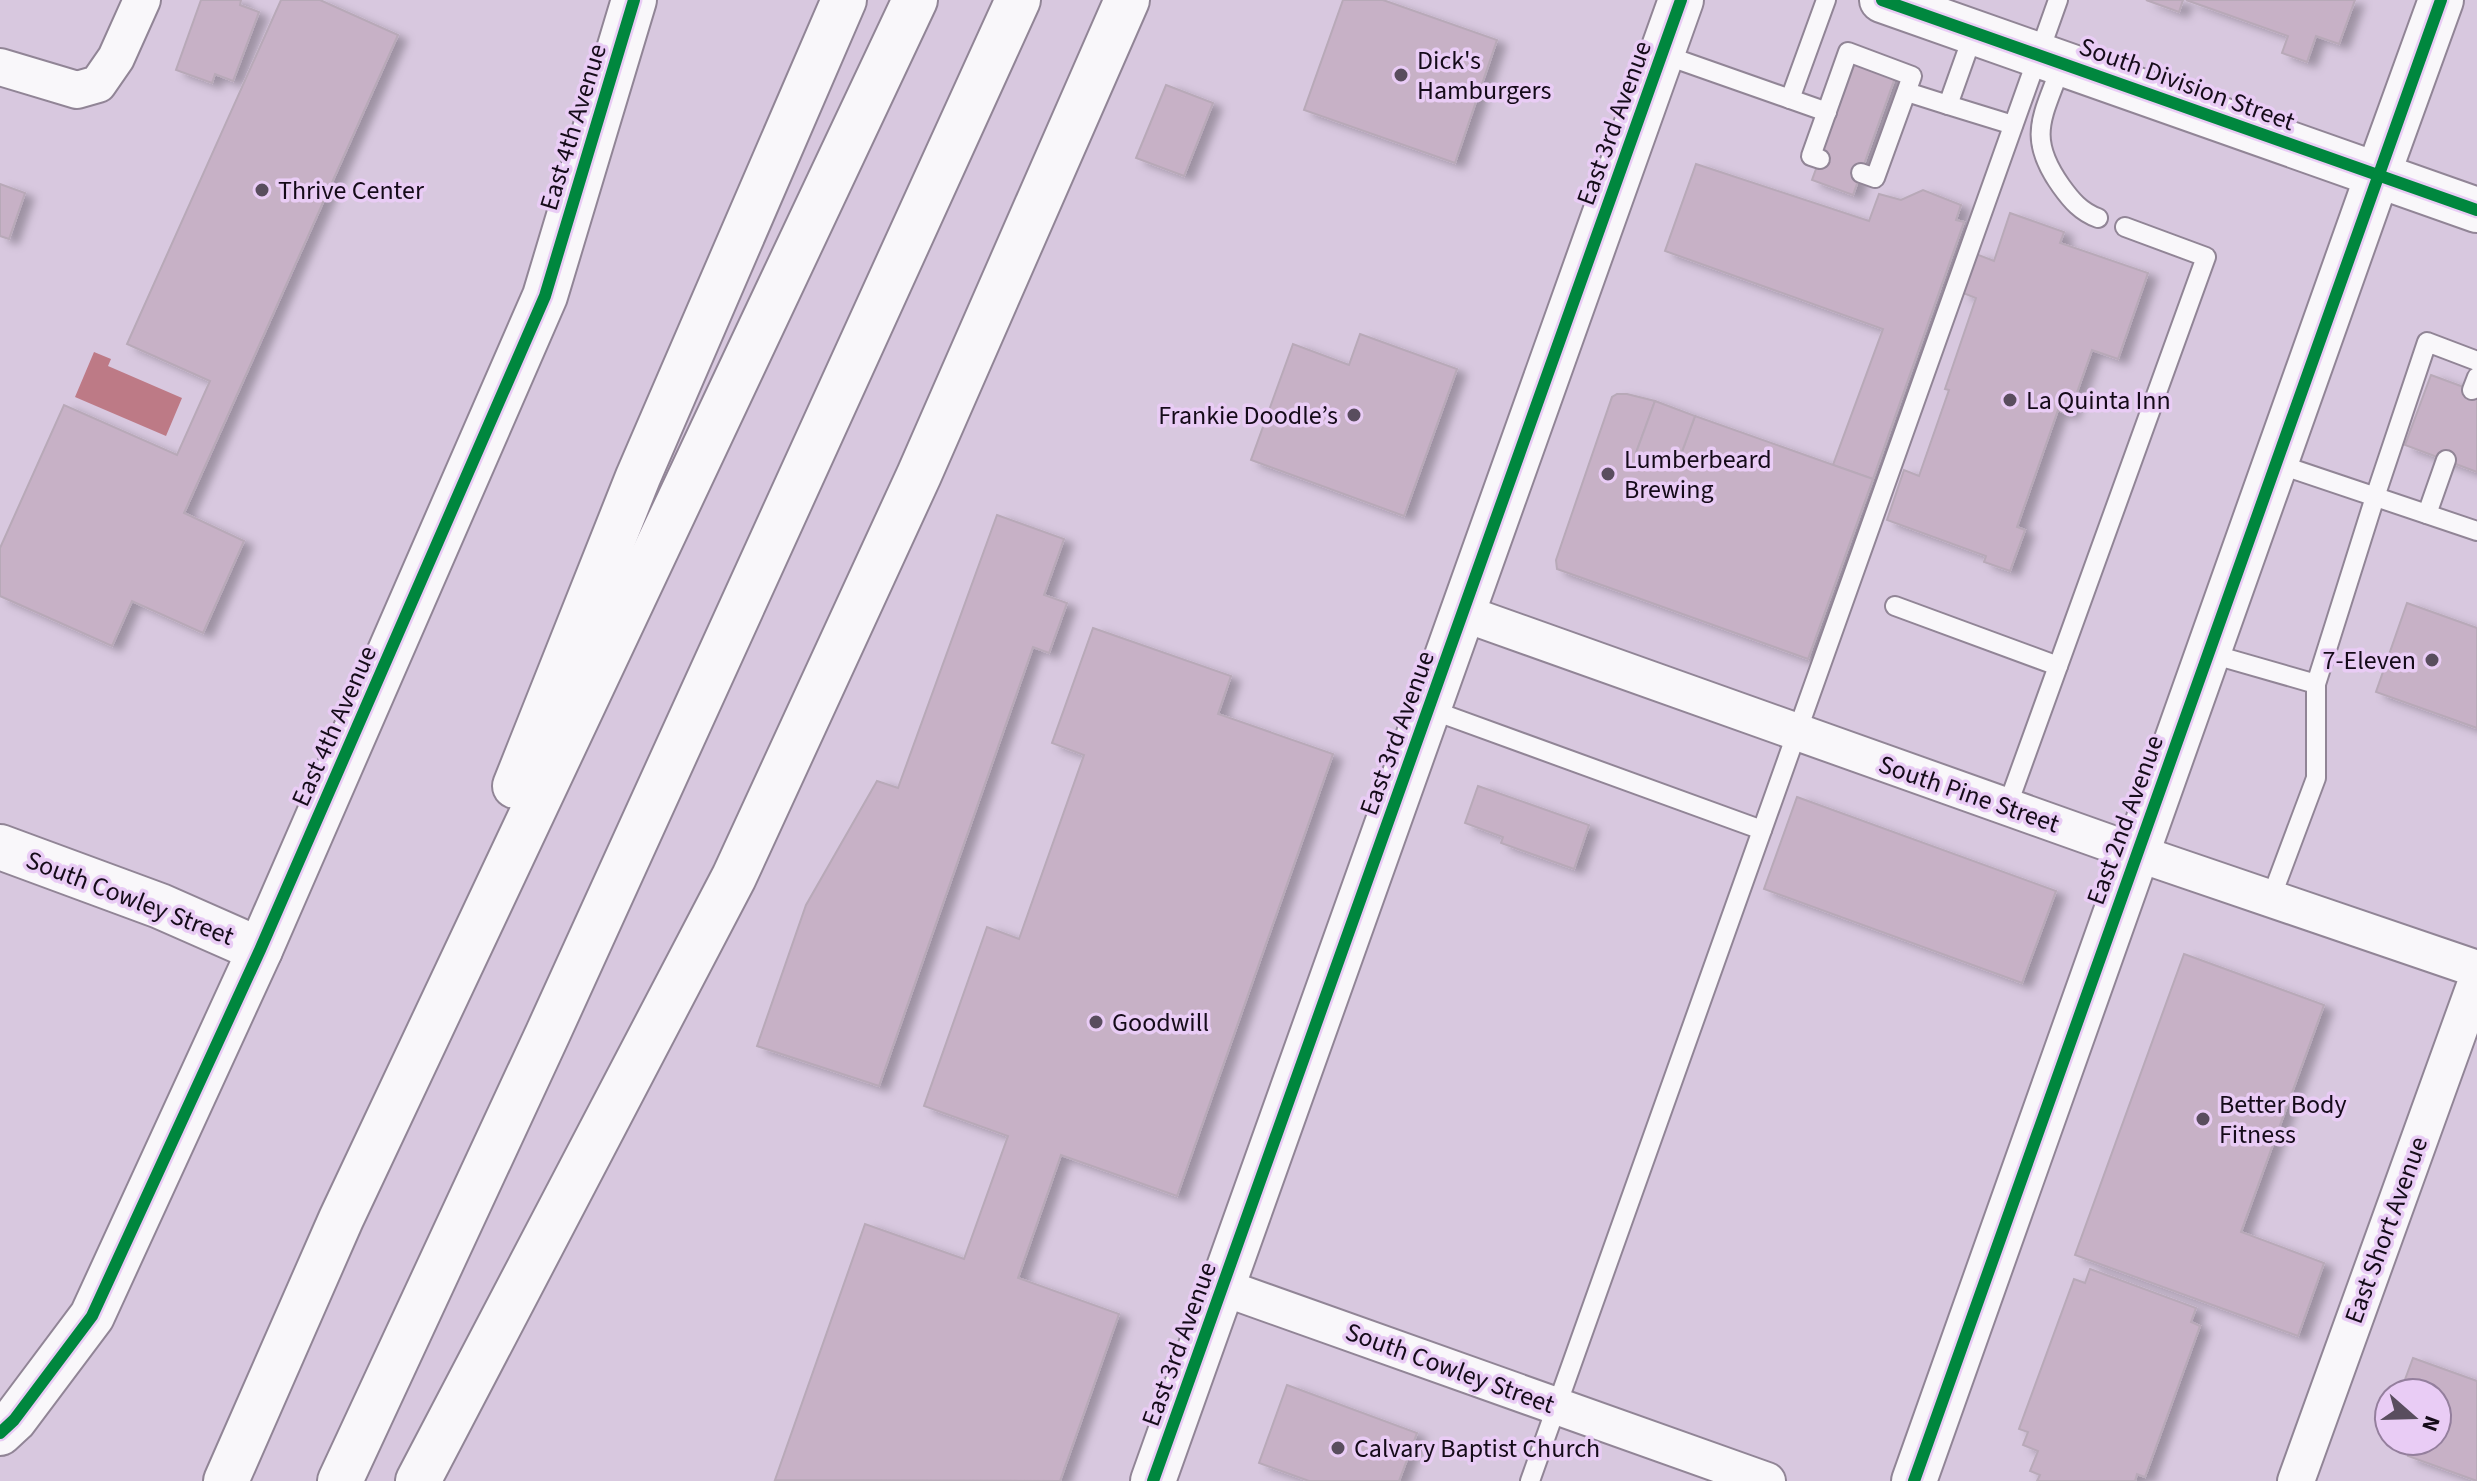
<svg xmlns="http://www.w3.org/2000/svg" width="2477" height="1481" font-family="'Source Sans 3',sans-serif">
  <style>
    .water { fill: #bd7a86 }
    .building { fill: #c7b1c6; stroke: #b8a9b8; stroke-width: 2; filter: url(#shadow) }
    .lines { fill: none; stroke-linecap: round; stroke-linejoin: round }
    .lane-casing { stroke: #918596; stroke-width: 22 }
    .street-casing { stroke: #918596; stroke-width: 40 }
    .secondary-casing { stroke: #918596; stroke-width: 48 }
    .primary-casing { stroke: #918596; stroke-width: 48 }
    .highway-casing { stroke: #918596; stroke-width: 48 }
    .lane { stroke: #f9f7fa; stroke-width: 18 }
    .street { stroke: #f9f7fa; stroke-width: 36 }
    .secondary { stroke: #f9f7fa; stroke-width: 44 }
    .primary { stroke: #f9f7fa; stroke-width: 44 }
    .highway { stroke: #f9f7fa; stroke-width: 44 }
    .cycleway-casing { stroke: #e9ccf5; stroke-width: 17 }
    .cycleway { stroke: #00873e; stroke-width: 12 }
    .poi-dot { fill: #594d5e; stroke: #e9ccf5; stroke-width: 3 }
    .labels { text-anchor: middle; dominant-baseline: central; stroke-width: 7; stroke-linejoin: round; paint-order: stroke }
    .poi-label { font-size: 26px; fill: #150b19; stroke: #e9ccf5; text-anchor: start }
    .street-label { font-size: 26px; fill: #150b19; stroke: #e9ccf5 }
  </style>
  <defs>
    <filter id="shadow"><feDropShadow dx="9" dy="5" stdDeviation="4" flood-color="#0004"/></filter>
  </defs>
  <rect width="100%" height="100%" fill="#d8c8df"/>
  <!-- water -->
  <path class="water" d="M94,352L111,359L108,366L182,398L166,436L75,397Z"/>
  <!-- building -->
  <g class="building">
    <path d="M201,0H241L240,5L259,12L233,81L215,74L212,83L176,70Z"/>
    <path d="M281,0H320L398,35L184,513L244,541L203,633L132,601L112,646L0,596V548L64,405L177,455L210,381L127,344Z"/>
    <path d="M1343,0H1383L1497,40L1455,163L1304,110Z"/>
    <path d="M2146,0H2183L2179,12Z"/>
    <path d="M2186,0H2355L2339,44L2316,36L2307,62L2282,53L2288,36Z"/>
    <path d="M1856,60L1896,75L1853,195L1812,180Z"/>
    <path d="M1166,85L1213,103L1184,176L1136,158Z"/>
    <path d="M1696,164L1869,221L1879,194L1901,200L1923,190L1961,205L1956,220L1964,222L1873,479L1833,465L1883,329L1665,251Z"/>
    <path d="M0,184L25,193L9,239L0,236Z"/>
    <path d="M2010,213L2064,232L2060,243L2148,273L2118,359L2092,350L2069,415L2058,410L2017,527L2025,530L2010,571L1984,562L1986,556L1887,520L1904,470L1919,476L1949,390L1945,389L1976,298L1963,293L1976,254L1994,261Z"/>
    <path d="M1360,334L1457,369L1404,516L1251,460L1293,344L1349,365Z"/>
    <path d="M2431,375L2477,392V472L2405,445Z"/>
    <path d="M1617,394H1627L1655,401L1636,453L1676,468L1695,416L1873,479L1808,659L1557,569L1556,560L1612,397Z"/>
    <path d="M1655,401L1695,416L1676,468L1636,453Z"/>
    <path d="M997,515L1064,539L1044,595L1067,603L1049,653L1033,647L879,1086L757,1046L806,905L877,781L898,788Z"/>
    <path d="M2407,603L2477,628V728L2376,692Z"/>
    <path d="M1093,628L1231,676L1218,714L1333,754L1177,1196L1061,1155L1018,1278L1119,1314L1060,1481L775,1480L865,1224L964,1259L1008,1136L924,1106L987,927L1019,939L1084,755L1052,743Z"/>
    <path d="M1478,786L1589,825L1574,869L1501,843L1503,837L1465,823Z"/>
    <path d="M1797,797L2056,891L2022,983L1764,889Z"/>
    <path d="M2184,954L2324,1005L2241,1232L2324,1263L2298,1336L2075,1255Z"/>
    <path d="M2090,1269L2196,1308L2191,1322L2200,1326L2145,1477L2137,1474L2135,1481H2037L2040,1475L2030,1471L2038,1451L2023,1445L2028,1432L2019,1429L2074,1279L2085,1283Z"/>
    <path d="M2413,1358L2477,1381V1481L2408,1456L2413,1441H2437V1393H2400Z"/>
    <path d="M1287,1385L1417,1433L1399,1481H1309L1259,1463Z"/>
  </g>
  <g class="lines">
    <!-- lane casing -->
    <g class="lane-casing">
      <g id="lane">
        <path d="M1662,54L1827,112"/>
        <path d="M2062,63C2044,116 2025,135 2061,186C2071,200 2081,212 2098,218"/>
        <path d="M1907,92L1948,105L1974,32"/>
        <path d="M1790,99L1826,0"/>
        <path d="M1948,105L2013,125"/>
        <path d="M1820,159L1811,156L1848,52L1912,76L1875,178L1861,173"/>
        <path d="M2472,390L2477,377"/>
        <path d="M2275,463L2477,531"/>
        <path d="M2427,514L2446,460"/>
        <path d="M1895,606L2058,666"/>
        <path d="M2208,653L2316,684L2375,497L2427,342L2477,361"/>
        <path d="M1429,709L1762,830"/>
        <path d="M2007,807L2206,257L2125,227"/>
        <path d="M2271,898L2316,778V684"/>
        <path d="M1530,1481L2058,0"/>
      </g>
    </g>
    <!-- street casing -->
    <g class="street-casing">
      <g id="street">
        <path d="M0,67L77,90L98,84L116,58L142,0"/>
        <path d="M1463,613L2137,853L2477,969"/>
        <path d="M1222,1287L1767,1481"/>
        <path d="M2296,1481L2477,980"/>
      </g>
    </g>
    <!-- secondary casing -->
    <g class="secondary-casing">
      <g id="secondary">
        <path d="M2378,174L2441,0"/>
        <path d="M0,847L160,906L260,950"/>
        <path d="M0,1433L14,1420L92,1316L260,950L545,296L634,0"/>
      </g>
    </g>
    <!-- primary casing -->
    <g class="primary-casing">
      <g id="primary">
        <path d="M1882,0L2477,210"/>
        <path d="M1153,1481L1681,0"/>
        <path d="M1914,1481L2378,174"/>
      </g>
    </g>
    <!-- highway casing -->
    <g class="highway-casing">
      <g id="highway">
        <path d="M515,786L638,477L844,0"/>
        <path d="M226,1481L341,1219L915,0"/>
        <path d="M340,1481L548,1033L1018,0"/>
        <path d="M418,1481L734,877L919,475L1127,0"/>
      </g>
    </g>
    <!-- lane -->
    <use href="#lane" class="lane"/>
    <!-- street -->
    <use href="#street" class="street"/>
    <!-- secondary -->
    <use href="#secondary" class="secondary"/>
    <!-- primary -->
    <use href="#primary" class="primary"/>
    <!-- highway -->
    <use href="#highway" class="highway"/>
    <!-- cycleway casing -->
    <g class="cycleway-casing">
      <g id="cycleway">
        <path d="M1882,0L2477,210"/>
        <path d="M0,1433L14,1420L92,1316L260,950L545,296L634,0"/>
        <path d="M1153,1481L1681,0"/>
        <path d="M1914,1481L2441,0"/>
      </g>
    </g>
    <!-- cycleway -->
    <use href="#cycleway" class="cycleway"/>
  </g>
  <!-- markers -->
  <g class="poi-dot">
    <circle cx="1401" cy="75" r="8"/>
    <circle cx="262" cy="190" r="8"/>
    <circle cx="2010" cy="400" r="8"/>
    <circle cx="1354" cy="415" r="8"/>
    <circle cx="1608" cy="474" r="8"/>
    <circle cx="2432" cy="660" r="8"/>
    <circle cx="1096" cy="1022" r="8"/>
    <circle cx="2203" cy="1119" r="8"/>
    <circle cx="1338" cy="1448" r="8"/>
  </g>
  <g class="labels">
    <!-- poi labels -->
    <g class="poi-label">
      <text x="1417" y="60">Dick's<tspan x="1417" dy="30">Hamburgers</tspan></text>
      <text x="278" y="190">Thrive Center</text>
      <text x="2026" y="400">La Quinta Inn</text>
      <text x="1338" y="415" text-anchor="end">Frankie Doodle’s</text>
      <text x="1624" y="459">Lumberbeard<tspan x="1624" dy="30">Brewing</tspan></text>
      <text x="2416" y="660" text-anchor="end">7-Eleven</text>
      <text x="1112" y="1022">Goodwill</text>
      <text x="2219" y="1104">Better Body<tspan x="2219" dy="30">Fitness</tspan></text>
      <text x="1354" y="1448">Calvary Baptist Church</text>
    </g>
    <!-- street labels -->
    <g class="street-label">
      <text transform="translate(2187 84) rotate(20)">South Division Street</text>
      <text transform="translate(1614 123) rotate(-70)">East 3rd Avenue</text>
      <text transform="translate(573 127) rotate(-73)">East 4th Avenue</text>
      <text transform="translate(334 726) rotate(-66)">East 4th Avenue</text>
      <text transform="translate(1397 733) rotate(-70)">East 3rd Avenue</text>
      <text transform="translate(1969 794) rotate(19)">South Pine Street</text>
      <text transform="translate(2125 820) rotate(-70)">East 2nd Avenue</text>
      <text transform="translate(130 898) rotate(21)">South Cowley Street</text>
      <text transform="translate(2386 1230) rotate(-70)">East Short Avenue</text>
      <text transform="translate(1179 1344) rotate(-70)">East 3rd Avenue</text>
      <text transform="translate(1450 1368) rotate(20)">South Cowley Street</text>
    </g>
  </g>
  <!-- north arrow -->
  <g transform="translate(2413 1417) rotate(110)"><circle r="38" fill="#e9ccf5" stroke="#947f9d" stroke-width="2"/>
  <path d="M0-6L14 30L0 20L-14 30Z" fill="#594d5e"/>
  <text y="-12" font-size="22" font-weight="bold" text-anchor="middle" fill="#150b19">N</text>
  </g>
</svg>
